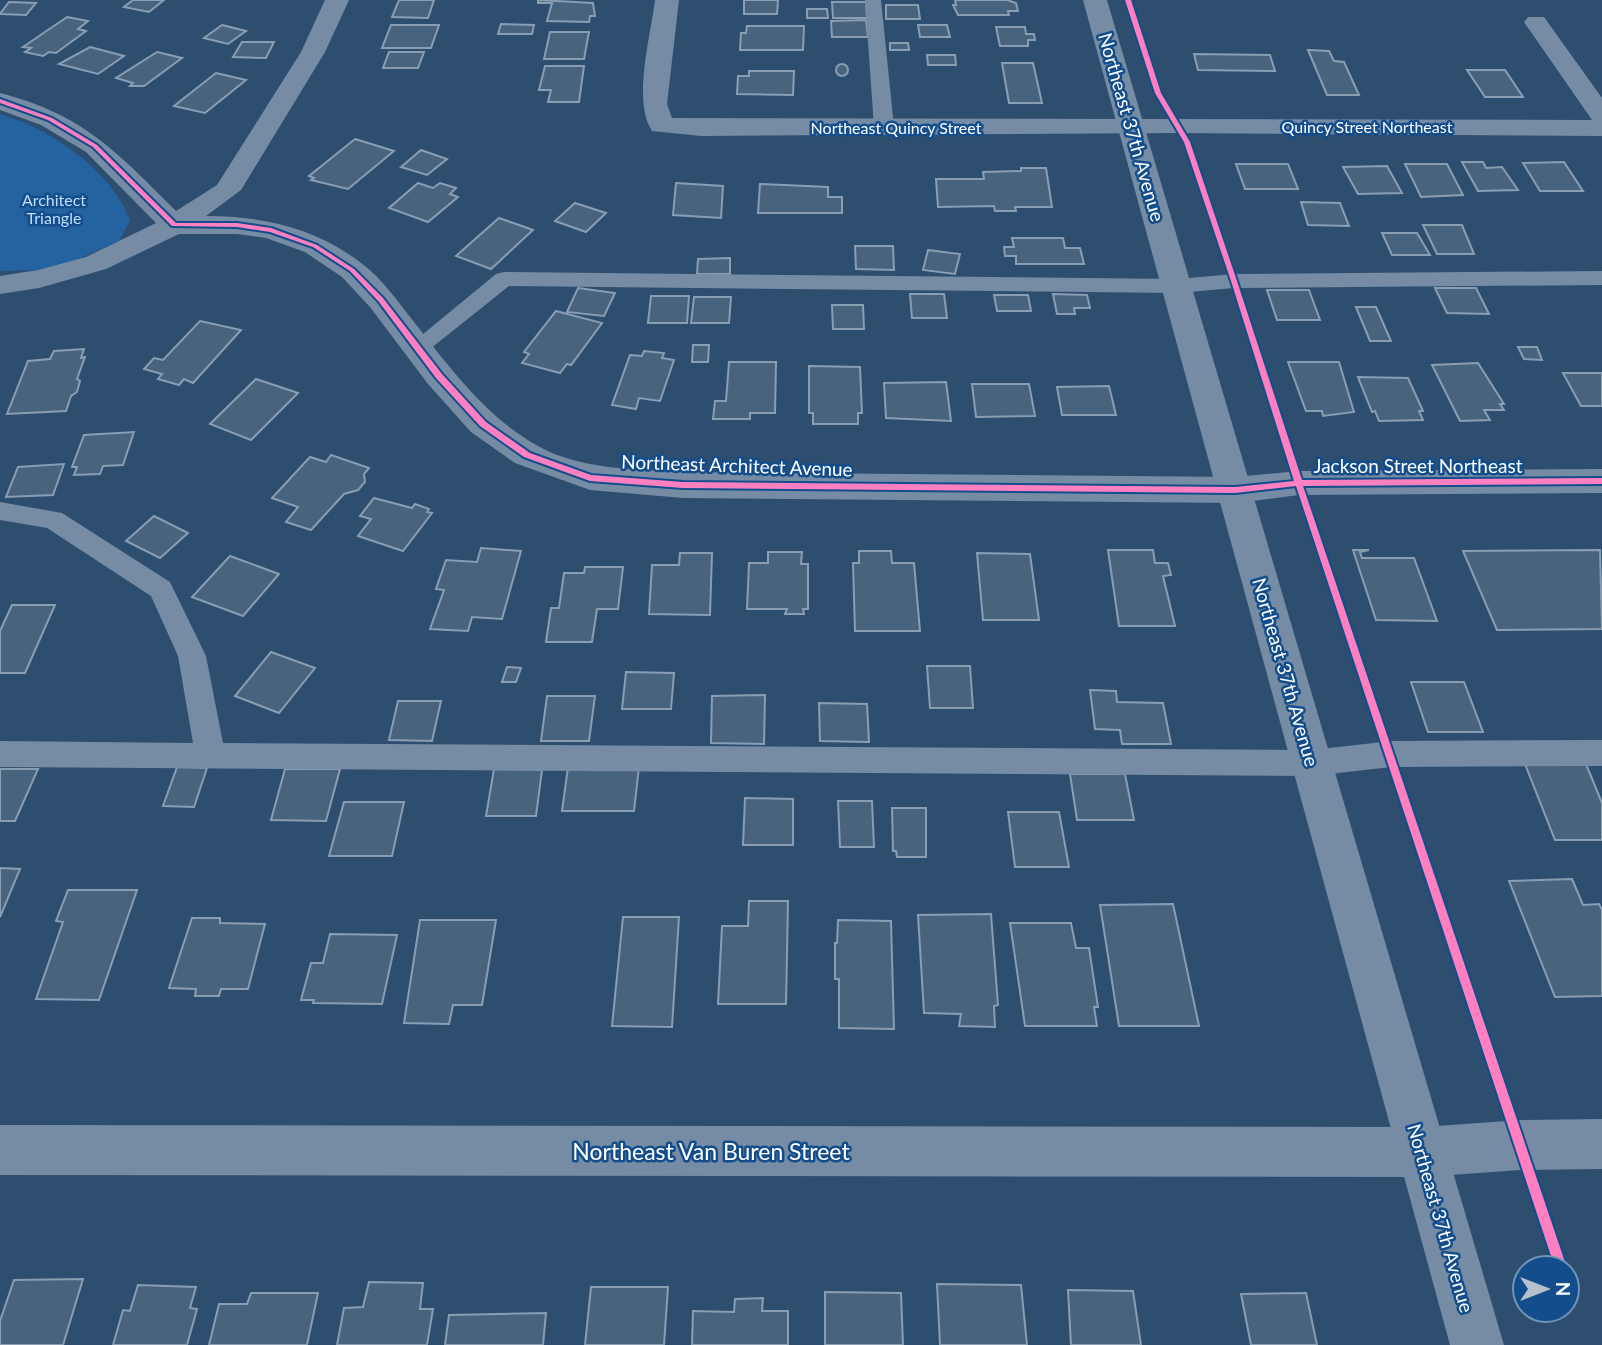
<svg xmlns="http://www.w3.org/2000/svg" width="1602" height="1345" font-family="Lato,sans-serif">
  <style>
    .green { fill: #2462a0 }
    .building { fill: #48637e; stroke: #899db3; stroke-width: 2 }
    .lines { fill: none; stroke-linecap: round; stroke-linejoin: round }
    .service { fill: #758ca4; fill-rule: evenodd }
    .minor { fill: #758ca4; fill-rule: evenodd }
    .tertiary { fill: #758ca4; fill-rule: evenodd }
    .cycleway-casing { stroke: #134d8b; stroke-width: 4 }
    .cycleway { fill: #ff80c0; fill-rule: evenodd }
    .labels { text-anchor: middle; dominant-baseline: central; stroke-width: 5; stroke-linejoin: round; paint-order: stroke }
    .far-street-label { font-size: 16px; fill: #fff; stroke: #134d8b }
    .far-park-label { font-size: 16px; fill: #c0defc; stroke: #134d8b }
    .street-label { font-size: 19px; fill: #fff; stroke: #134d8b }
    .near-street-label { font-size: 23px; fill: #fff; stroke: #134d8b }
  </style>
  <rect width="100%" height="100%" fill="#2e4e70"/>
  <!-- green -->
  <path class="green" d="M0,114C49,128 113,171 130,221L119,241L74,261L40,270L0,271Z"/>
  <!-- building -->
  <g class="building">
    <path d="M133,0H164L149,12L124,7Z"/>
    <path d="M399,0H434L428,18L392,17Z"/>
    <path d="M538,0L593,3L595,16H590L589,22L547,21L552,3H538Z"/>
    <path d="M744,0H778L777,14H744Z"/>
    <path d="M955,0H1007L1016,3L1018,11H1008L1009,15H958L953,5H956Z"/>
    <path d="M9,2L36,3L26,15L0,14Z"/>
    <path d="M832,2H866L867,18H833Z"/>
    <path d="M886,5H918L920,19H886Z"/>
    <path d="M807,9H827L828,18H807Z"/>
    <path d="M67,17L88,21L78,29L86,31L56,53L49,52L43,56L25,52L31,48L23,47Z"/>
    <path d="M866,20L868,37H832L831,21Z"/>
    <path d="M501,24L534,25L532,34H498Z"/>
    <path d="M222,25L246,31L228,44L204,38Z"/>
    <path d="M391,25H439L431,48H382Z"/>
    <path d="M918,25H947L950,37H920Z"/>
    <path d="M747,26H804L803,50H740L741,33H746Z"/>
    <path d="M996,27H1025L1026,34H1034L1035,40H1028V46H1000Z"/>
    <path d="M550,32H589L584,59H544Z"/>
    <path d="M242,42H274L266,58L233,57Z"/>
    <path d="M890,43H908L909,50H890Z"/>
    <path d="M90,47L124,56L98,74L59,64Z"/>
    <path d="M1308,50L1329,51L1334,61L1344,62L1359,95H1327Z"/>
    <path d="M157,52L182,58L144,86H130L133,83L116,78Z"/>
    <path d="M389,52H424L418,68H383Z"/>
    <path d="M1194,54L1270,55L1275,71L1198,70Z"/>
    <path d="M927,55H955L956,65H928Z"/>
    <path d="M1002,63H1033L1042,103H1009Z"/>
    <circle cx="842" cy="70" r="6"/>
    <path d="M545,66H584L579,102H548L551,90H539Z"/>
    <path d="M1467,70H1505L1523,97H1485Z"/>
    <path d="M749,71H794L793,95L737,94L738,76H749Z"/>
    <path d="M216,73L246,80L205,113L174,106Z"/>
    <path d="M355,139L394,151L348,189L311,180L314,178L309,176Z"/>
    <path d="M421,150L447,159L427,175L401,167Z"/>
    <path d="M1462,162H1483L1486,168L1502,167L1518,190L1478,191Z"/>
    <path d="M1564,162L1583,191H1540L1523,163Z"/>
    <path d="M1236,164H1288L1298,189H1245Z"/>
    <path d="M1405,164H1447L1463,195L1421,197Z"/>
    <path d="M1387,166L1402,193L1358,194L1343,167Z"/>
    <path d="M1021,168H1046L1052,207H1015L1016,211H995L994,206L938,207L936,179H984L983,172L1021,171Z"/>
    <path d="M418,183L433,188L440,183L456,188L450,194L458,197L428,222L389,208Z"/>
    <path d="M676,183L723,186L721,218L673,215Z"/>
    <path d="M760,184L828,187V197H842V213H758Z"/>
    <path d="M1301,202L1340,203L1349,226L1308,225Z"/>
    <path d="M575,203L606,213L586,232L555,221Z"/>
    <path d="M499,218L533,230L491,269L456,256Z"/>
    <path d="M1423,225H1462L1474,254H1437Z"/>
    <path d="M1382,233H1417L1430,255H1392Z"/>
    <path d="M1012,238H1063L1065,248H1080L1084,264H1016V256H1005L1004,247H1014Z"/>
    <path d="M855,246H893L894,270L856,269Z"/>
    <path d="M928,250L960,254L955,274L923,270Z"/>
    <path d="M730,258V274H697L698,259Z"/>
    <path d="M578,288L615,293L604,316L567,312Z"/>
    <path d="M1435,288H1476L1489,314L1447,313Z"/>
    <path d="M1267,290H1309L1320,320H1277Z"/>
    <path d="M910,294H944L947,318H912Z"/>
    <path d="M1053,294L1087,295L1090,308H1074L1075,314H1057Z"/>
    <path d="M994,295H1028L1031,311H997Z"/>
    <path d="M651,296H689L687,323H648Z"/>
    <path d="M694,297H731L729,323H691Z"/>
    <path d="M832,305H863L864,329H833Z"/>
    <path d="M1356,307H1376L1391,341H1370Z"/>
    <path d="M556,311L602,323L571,365L567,364L560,373L522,363L529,354L524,352Z"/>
    <path d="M200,321L241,330L193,383L184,379L179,385L158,379L162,374L144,369L154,358L163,360Z"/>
    <path d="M693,345H709L708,362H692Z"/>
    <path d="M1518,347H1537L1542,360L1524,359Z"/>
    <path d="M84,349L81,358L85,357L77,379L80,381L77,392L71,396L66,411L7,414L28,361L50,359L54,351Z"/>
    <path d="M644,351L664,353L662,358L674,360L660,401L639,398L636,409L612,405L630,355L642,356Z"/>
    <path d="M729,362H776L775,413H750V419H713L715,401H726Z"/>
    <path d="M1288,362H1339L1354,412L1323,416L1322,411H1306Z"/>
    <path d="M1478,363L1504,404H1500L1504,410H1484L1490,420L1460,421L1432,365Z"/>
    <path d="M809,366L860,367L862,413H858V424H813V413H809Z"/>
    <path d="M1563,373H1602V406H1581Z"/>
    <path d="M1358,377L1408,378L1423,411H1419L1423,420L1379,421L1375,411L1372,412Z"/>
    <path d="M256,379L298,393L251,440L210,424Z"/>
    <path d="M946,382L951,421L886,418L884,383Z"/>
    <path d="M972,384H1029L1035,416L976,417Z"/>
    <path d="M1109,386L1116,415H1062L1057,387Z"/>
    <path d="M134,432L123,465L103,466L100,474L74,475L77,467H72L84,435Z"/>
    <path d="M331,455L369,468L364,474L365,482L358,490L344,494L311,530L286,522L298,507L272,498L310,457L326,462Z"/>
    <path d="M64,464L53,495L6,497L18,467Z"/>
    <path d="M374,498L412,508L415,504L429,509L427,512L432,513L403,551L358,536L371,519L360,516Z"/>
    <path d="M154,516L188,533L160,558L126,541Z"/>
    <path d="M481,548L521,551L502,619L472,617L468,631L430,629L444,590L436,589L446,560L477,562Z"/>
    <path d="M1108,550H1153L1155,563H1168L1171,575L1163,576L1175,626H1119Z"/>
    <path d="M1353,550H1369L1360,552L1362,558H1414L1437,621L1376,620Z"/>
    <path d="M1600,550L1602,629L1497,630L1463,551Z"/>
    <path d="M859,551H891L892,563H914L920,631H855L853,563H859Z"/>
    <path d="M768,552H802L801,564H808V609H803L804,614H785L787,609H747L749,563H768Z"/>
    <path d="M680,553H712L710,615L649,614L652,565H679Z"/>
    <path d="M977,553L1030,554L1039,620H983Z"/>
    <path d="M230,556L279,574L243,616L192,597Z"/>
    <path d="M585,567H623L618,609H597L592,642H546L551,608H559L564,573H584Z"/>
    <path d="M12,605H55L25,673H0V631Z"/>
    <path d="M271,652L315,668L279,713L235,696Z"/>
    <path d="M927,666H970L973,708H930Z"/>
    <path d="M507,667L521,668L516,682H502Z"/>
    <path d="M626,672L674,673L671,709H622Z"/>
    <path d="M1411,682H1464L1483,732H1428Z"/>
    <path d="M1090,690L1116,691L1117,702L1163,703L1171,744H1122L1120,730L1095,729Z"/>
    <path d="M765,695L764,744L711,743L712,696Z"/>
    <path d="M547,696H595L589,741H541Z"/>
    <path d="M398,701H441L432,741L389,740Z"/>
    <path d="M819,703L867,704L869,742L820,741Z"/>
    <path d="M1525,764H1586L1602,803V840H1555Z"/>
    <path d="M177,767L207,768L194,807L163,806Z"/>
    <path d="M568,767H639L634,811H562Z"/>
    <path d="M0,769H38L15,821H0Z"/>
    <path d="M285,769H340L326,821L271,820Z"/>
    <path d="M494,769L542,770L536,816H486Z"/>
    <path d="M1070,774H1125L1134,820H1077Z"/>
    <path d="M745,798L793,799V845H743Z"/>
    <path d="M838,801H872L874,847H840Z"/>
    <path d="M344,802H404L392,856H329Z"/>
    <path d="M892,808H926V857H897L896,851H893Z"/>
    <path d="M1008,812H1059L1069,867H1015Z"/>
    <path d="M0,868L20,869L0,917Z"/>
    <path d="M1572,879L1583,905L1599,904L1602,910V996L1555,997L1509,881Z"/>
    <path d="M68,890H137L99,1000L36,999L63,922L56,921Z"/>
    <path d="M749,901H788L786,1004H718L722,926H748Z"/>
    <path d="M1173,904L1199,1026H1119L1100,905Z"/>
    <path d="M991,914L998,1005L994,1006L995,1027L959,1026L961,1014L924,1013L918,915Z"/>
    <path d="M623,917H679L672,1027L612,1026Z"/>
    <path d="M192,918H220V923L265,924L248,989H221L219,996H195L196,989L169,988Z"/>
    <path d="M420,920H496L482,1005H453L449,1024L404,1023Z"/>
    <path d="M838,920L891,921L894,1029L839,1028V979H835V943H837Z"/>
    <path d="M1010,923H1071L1076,948H1089L1098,1007H1094L1097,1026H1025Z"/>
    <path d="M330,934L397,935L382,1004L313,1003L314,1000H301L311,963H323Z"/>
    <path d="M83,1279L63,1345H0V1321L14,1280Z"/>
    <path d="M369,1282L423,1283L420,1309H433L427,1345H337L344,1308L363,1307Z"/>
    <path d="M937,1284L1021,1285L1027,1345H940Z"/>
    <path d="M138,1285L196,1287L190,1308L197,1309L187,1345H113L123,1310L130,1311Z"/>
    <path d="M591,1287H668L664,1345H585Z"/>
    <path d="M1068,1290L1133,1291L1141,1345H1071Z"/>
    <path d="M825,1292L901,1293L903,1345H825Z"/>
    <path d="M251,1293H318L307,1345H209L219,1304H247Z"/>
    <path d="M1306,1293L1317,1345H1251L1241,1294Z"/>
    <path d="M763,1298L762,1311H788V1345H692L693,1311L734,1312L735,1299Z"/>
    <path d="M546,1313L543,1345H445L449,1315Z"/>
  </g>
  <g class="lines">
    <!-- service -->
    <g class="service">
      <path d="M865,0H881L894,127L884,133L874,127Z"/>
      <path d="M1602,271V285L1234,288L1177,293L509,286L425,353H409L406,348L496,274L504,272L1177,279L1234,274Z"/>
      <path d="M0,502L62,513L170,582L206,656L223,743L1312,750L1391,741L1602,740V766L1391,767L1312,776L0,767V741L193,743L178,656L151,596L47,528L0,520Z"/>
    </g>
    <!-- minor -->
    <g class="minor">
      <path d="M325,0H349L325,52L241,190L206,216C262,216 316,228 361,263C382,278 398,302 414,322C450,368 486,417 538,446C581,470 634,469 683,472L1235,477L1299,471L1602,469V493L1299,495L1235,503L683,498L590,490L515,463L471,432L428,384L370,307L342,277L305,252L266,238L237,234H179L106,269L39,288L0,294V276L38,270L86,257L156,223L86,152L41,125L0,110V93C83,114 118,153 176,211L217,185L301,52Z"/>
      <path d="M655,0H679L667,104L672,118L1592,120L1524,22L1528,17H1544L1602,98V136L1178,133L701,136L652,131C632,101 651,35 655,0Z"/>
      <path d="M1602,1119V1169L1520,1170L1423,1177L0,1175V1125L1423,1127L1520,1120Z"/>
    </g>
    <!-- tertiary -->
    <path class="tertiary" d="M1083,0H1107L1504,1345H1450Z"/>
    <!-- cycleway casing -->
    <g class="cycleway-casing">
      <path id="cycleway" d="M1125,0H1131L1161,93L1190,142L1237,281L1302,480L1602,478V484L1303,486L1567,1268H1555L1296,486L1235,493L683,488L590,481L524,457L480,426L436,378L379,302L350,271L313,247L270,232L237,227L172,226L93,147L48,120L0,103V99L52,118L97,145L176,223H237L271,228L317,245L354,269L383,298L442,374L486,422L530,453L591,475L683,482L1235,487L1294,481L1231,281L1184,142L1155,93Z"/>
    </g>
    <!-- cycleway -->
    <use href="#cycleway" class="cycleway"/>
  </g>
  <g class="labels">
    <!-- far-street labels -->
    <g class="far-street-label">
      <text x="1367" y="126">Quincy Street Northeast</text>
      <text x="896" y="127">Northeast Quincy Street</text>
    </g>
    <!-- far-park labels -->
    <g class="far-park-label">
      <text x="54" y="199">Architect<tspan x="54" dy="18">Triangle</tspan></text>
    </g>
    <!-- street labels -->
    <g class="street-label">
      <text transform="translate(1132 127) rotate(74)">Northeast 37th Avenue</text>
      <text transform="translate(737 465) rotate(2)">Northeast Architect Avenue</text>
      <text x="1418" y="465">Jackson Street Northeast</text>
      <text transform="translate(1286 672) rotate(74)">Northeast 37th Avenue</text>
      <text transform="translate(1441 1218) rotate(74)">Northeast 37th Avenue</text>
    </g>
    <!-- near-street labels -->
    <g class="near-street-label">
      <text x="711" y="1151">Northeast Van Buren Street</text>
    </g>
  </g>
  <!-- north arrow -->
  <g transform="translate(1546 1289) rotate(90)"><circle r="33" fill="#134d8b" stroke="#7194b9" stroke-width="2"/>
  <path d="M0-5L12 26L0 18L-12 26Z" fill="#b6c1cd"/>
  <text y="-10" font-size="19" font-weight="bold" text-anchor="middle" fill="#ffffff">N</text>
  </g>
</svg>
